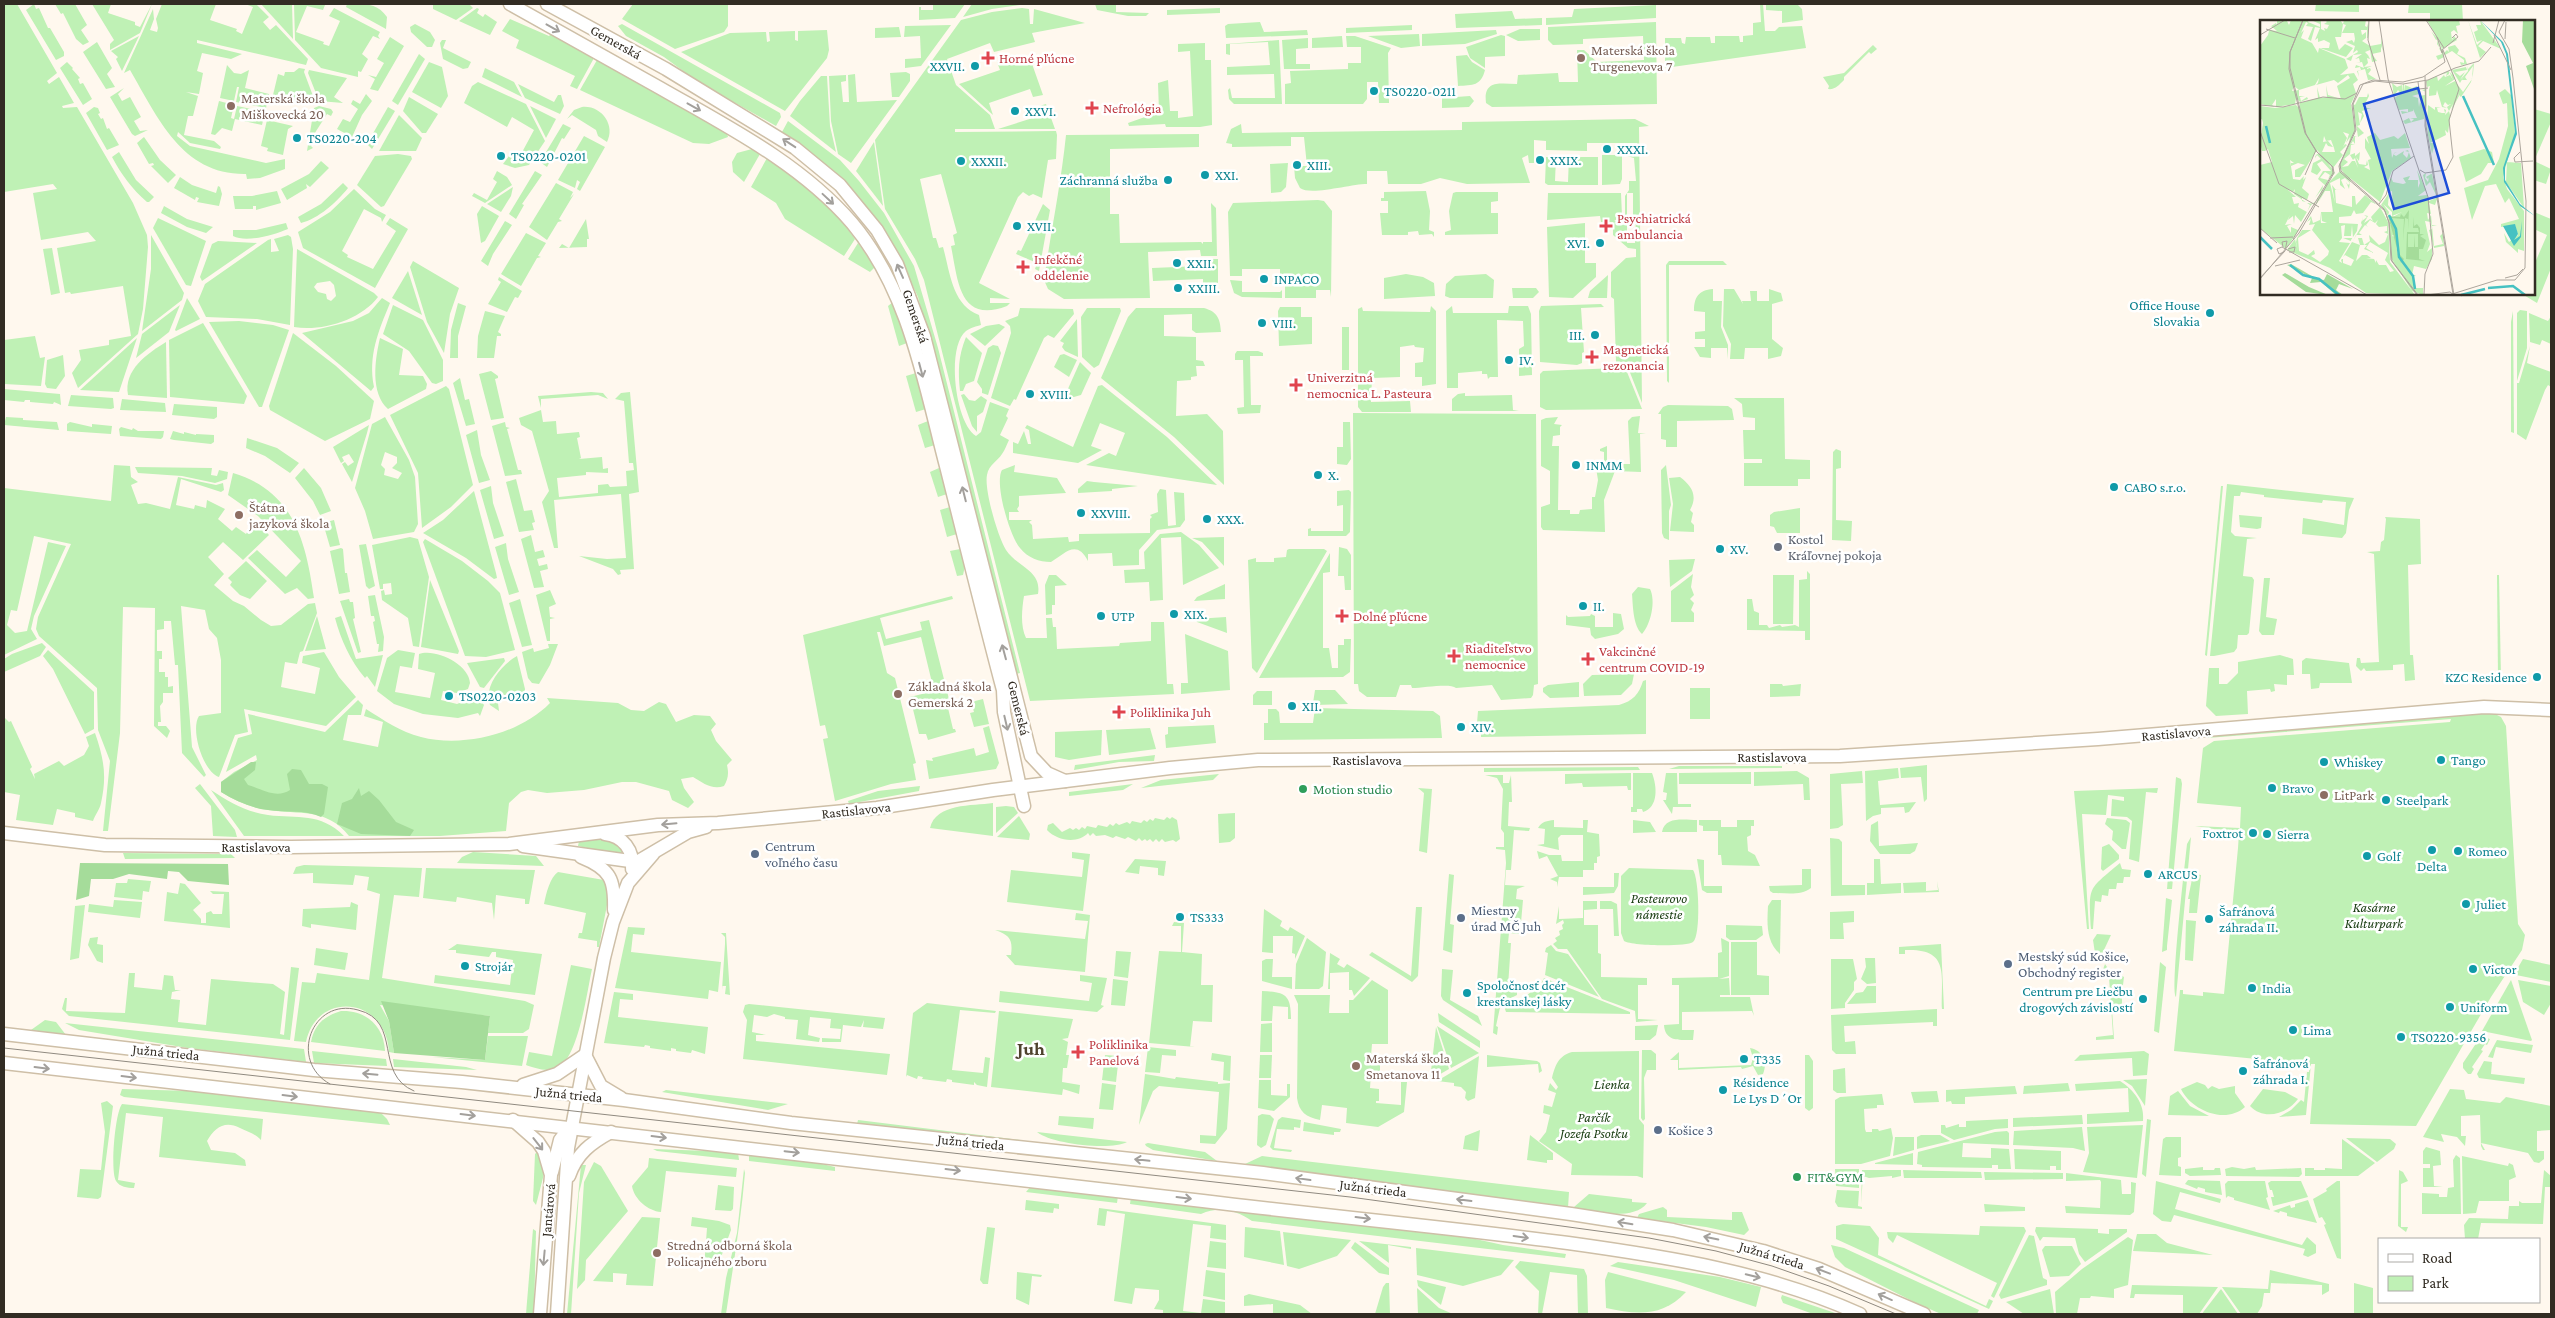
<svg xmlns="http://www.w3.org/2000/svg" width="2555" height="1318" font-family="'Crimson Pro',serif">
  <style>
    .green { fill: #bff1b5; fill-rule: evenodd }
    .forest { fill: #a5dc9a }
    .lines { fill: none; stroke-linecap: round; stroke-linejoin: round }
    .minor-casing { stroke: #cebfa7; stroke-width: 15 }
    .minor { stroke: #fff; stroke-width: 12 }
    .tram { stroke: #908a80; stroke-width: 1 }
    .oneway { stroke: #a3a09c }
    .health-dot { fill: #e0444e; stroke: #fff; stroke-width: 2 }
    .education-dot { fill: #8d6e63; stroke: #fff; stroke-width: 2 }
    .culture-dot { fill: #0f9aa8; stroke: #fff; stroke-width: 2 }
    .worship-dot { fill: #6b7280; stroke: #fff; stroke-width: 2 }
    .leisure-dot { fill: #2e9e5b; stroke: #fff; stroke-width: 2 }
    .service-dot { fill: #5c6f8a; stroke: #fff; stroke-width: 2 }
    .labels { text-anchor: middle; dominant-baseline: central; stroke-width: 5; stroke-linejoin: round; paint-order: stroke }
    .street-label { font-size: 14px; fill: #322c23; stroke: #fff }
    .education-label { font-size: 14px; fill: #785e54; stroke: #fff; text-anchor: start }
    .health-label { font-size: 14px; fill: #be3a42; stroke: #fff; text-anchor: start }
    .culture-label { font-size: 14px; fill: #0d838f; stroke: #fff; text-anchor: start }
    .worship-label { font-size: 14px; fill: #5b616d; stroke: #fff; text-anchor: start }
    .leisure-label { font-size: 14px; fill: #27864d; stroke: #fff; text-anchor: start }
    .service-label { font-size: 14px; fill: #4e5e75; stroke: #fff; text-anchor: start }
    .park-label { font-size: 14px; font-style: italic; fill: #173b0f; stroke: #fff }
    .district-label { font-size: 19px; font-weight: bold; fill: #4e422d; stroke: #fff }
    .inset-river { fill: none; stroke: #46c1c2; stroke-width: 2.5 }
    .inset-road { fill: none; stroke: #ada69d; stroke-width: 1 }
    .view { fill: #1d4ed8; fill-opacity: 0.15; stroke: #1d4ed8; stroke-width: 2.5 }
    .inset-edge { fill: none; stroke: #322c23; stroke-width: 2.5 }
  </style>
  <rect width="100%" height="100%" fill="#fff8ee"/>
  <!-- green -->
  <g class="green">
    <path d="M4,4H17L57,73L47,81L49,84L59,77L74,103L62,106L63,108L77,107L133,203L147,235L148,247L143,309L138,334L78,388L72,373L81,360L79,350L109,345V340L131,336L123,286L71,294L70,292L65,293L57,248L96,241L88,232L41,240L33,193L57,189L53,184L4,192Z"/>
    <path d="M34,4L36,9L39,8L48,28H50L64,52V56L56,60L26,10Z"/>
    <path d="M55,4H75L87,25L81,30L89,42L83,45L76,39L63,13L61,14Z"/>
    <path d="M92,4H111L108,13L135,22V25L140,27L152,4L140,33L110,50V44L114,40Z"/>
    <path d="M162,4H216L210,20L237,29L236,31L242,34L253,7L245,4H256L269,17L263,22L270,30L276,25L308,59L306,65L197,40V43L242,54L231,59L202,53L197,71L203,73L199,94L186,92L198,96L193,116H188L184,135L214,141L221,147L220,149L190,143L178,132L177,136L190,146L266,163L285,159V169L260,178L247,179L246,174C182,175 158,118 130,70L124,73L153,9L154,19L150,30L157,32L158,28L156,19Z"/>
    <path d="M261,4H292L293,39Z"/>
    <path d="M294,4L325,5L323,10L307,6L296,32L324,42L323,44L329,46L340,21L329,16L334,8L380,32L378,36L380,39L373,36L362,54L368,59L361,72L358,71V77L321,68L295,40Z"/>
    <path d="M347,4C363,4 377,2 387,17L386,29L346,7Z"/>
    <path d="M433,4H469L473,8L456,20L433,9Z"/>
    <path d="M633,4H728V26L724,32L675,49L622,19Z"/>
    <path d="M933,4H965L955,18L919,20V7H921V10H933Z"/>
    <path d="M972,4H1015L1020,5L992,9L963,17Z"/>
    <path d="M1095,4H1116V12L1149,13L1146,16H1128L1097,10Z"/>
    <path d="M1760,4H1763L1765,31H1775L1779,27L1802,26L1806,48L1665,68V38H1681L1682,43L1685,44L1686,37H1710L1711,43H1715V36H1739L1740,42H1743V36L1753,35V23L1761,22Z"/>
    <path d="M1766,4H1797L1802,9L1803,20L1782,23V11L1766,10Z"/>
    <path d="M2316,4H2359V12L2315,11Z"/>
    <path d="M2409,4H2462L2463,21H2430V13H2408Z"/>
    <path d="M1656,5V18L1546,25V18L1572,17L1574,9Z"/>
    <path d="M477,8L479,9L477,13L483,17L485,14L497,22L490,35L459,21Z"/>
    <path d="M1022,8L1029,9L1030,24H1033L1034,9L1085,23L1032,33L1035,42L994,52L990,43L947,59L956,85L990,115L995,129H955V132L1056,131L1057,135L1056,159L1048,160L1042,198L1033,194L1029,196L1023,192L1018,197L979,283L1010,299L990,298V303H1010L1007,306C959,324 958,281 951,246L955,245L953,235L957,233L941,174L920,179L933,238H936L939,248L943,247C950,272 952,305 979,315L981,325C977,326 970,328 966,331C946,347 955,423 976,436L981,432L990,402L1009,409L1006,416L1008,418L1000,435L1009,440C1007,444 1005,450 1002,454C997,462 989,464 987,475C984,490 998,537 1006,550C1017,567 1042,570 1038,594L1024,596C1022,608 1020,626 1026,638H1047L1046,618H1052L1053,627H1056L1057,649L1119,646L1120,643L1151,641V622H1164L1167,684H1173L1174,694L1030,701L924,280L915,259L885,209L875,140L961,20L992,12Z"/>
    <path d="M1220,8V13L1167,15V10Z"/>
    <path d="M1512,11L1515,19L1542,18V25L1456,28L1455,14Z"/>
    <path d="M510,19L549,36L551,34L594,58L577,89L570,86L575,76L516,48L519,40L502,31Z"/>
    <path d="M1260,22L1264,32L1307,30L1308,35L1226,38L1225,26L1228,24Z"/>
    <path d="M1656,22L1657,104L1492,107L1486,103C1483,79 1501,84 1517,84L1518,75L1558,73L1559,82H1578L1577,50H1584L1597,62L1644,60L1643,36L1583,39V44L1553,45L1548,40V27Z"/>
    <path d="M415,24L430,32L435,40L432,47H427L411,32L410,27Z"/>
    <path d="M622,24L780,113L781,117L776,126L698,82L664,57L626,36L618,26Z"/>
    <path d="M951,25L921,66L905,68V59L921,58L920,36L904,37L905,26Z"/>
    <path d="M1412,25V30L1346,33V28Z"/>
    <path d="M899,27L901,37L875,38V28Z"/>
    <path d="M1520,29H1540V40L1518,41L1506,35Z"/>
    <path d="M827,30L829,50L827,58L785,111L681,52L730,33L766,32L767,42L770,41L769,32L795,31V40L798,41V31Z"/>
    <path d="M1496,30L1497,34L1465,44L1422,46V34Z"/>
    <path d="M1419,34L1420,46L1401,48L1368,36Z"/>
    <path d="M1501,35L1505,36V56L1485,57V68L1470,58L1466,47Z"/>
    <path d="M139,36L122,71L116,59L118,57L111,51Z"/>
    <path d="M1342,36L1343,47L1312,48V38Z"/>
    <path d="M1346,36H1355L1391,48L1388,53L1389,103H1379L1378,82H1367V99L1363,104H1285V84L1291,83L1290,71L1348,69V63H1361V47H1347Z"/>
    <path d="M390,37L404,46L378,91L370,89L375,79L368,75L376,77L384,63L377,59Z"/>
    <path d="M1308,38V48L1296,49V64H1310V69H1284L1282,40Z"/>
    <path d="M442,40H446L443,48L471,62L468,68L463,69L443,59L440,43Z"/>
    <path d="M1279,40L1282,104H1234L1229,99L1228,90L1230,88L1232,98H1275L1274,74L1227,75V67L1270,65L1268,42L1230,44V55L1226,54V44Z"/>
    <path d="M97,42L112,68L107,74L115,87L106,89L83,52Z"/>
    <path d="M1205,43V60H1211L1212,125L1200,127H1166L1165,124L1129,126L1128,123L1159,112L1158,83L1168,80L1170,111H1178V118L1193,116L1190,51L1178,52V44Z"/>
    <path d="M1873,45L1877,49L1871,54L1869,52L1844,77V80C1839,85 1835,90 1828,89L1829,86L1823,77L1844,73Z"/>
    <path d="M419,54L425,59L398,105L392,101Z"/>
    <path d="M1023,55L1031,61L1043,95L1033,97L1030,89L989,103L993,115L959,84L1000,70L997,62Z"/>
    <path d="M1467,55L1472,62L1485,70C1481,86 1473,85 1458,86L1456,56Z"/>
    <path d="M597,60L727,133L728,137L709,144L693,143L580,90Z"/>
    <path d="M67,62L73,68L72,69L80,78L78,79L80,84L83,83L92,99L83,105L60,68Z"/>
    <path d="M429,62L442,67L448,96L441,108L412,92Z"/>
    <path d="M227,65L234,73L241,74L249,70L245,88L269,94L266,108L236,102L239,87H237L234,101L220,98Z"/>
    <path d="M299,68L305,69L304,72L313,96L312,100L300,98L299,104L278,101L279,96L273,95L278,74L284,76L285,72H294Z"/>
    <path d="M485,68L514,82L522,97L482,77Z"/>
    <path d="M309,70L347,78L334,97L343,103L319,101L308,73Z"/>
    <path d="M906,72L910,74V81L899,97H892L890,73Z"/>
    <path d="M855,74L857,102L897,100L851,163L838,154L831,121L829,76L846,75V81L841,82L843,102H849L848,75Z"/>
    <path d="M821,76H827L830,126L836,152L790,116L800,101Z"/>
    <path d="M478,82L526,104L545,141L529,165L515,168L503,164L512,152L520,156L534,130L512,117L507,127L464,103L472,86Z"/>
    <path d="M518,84L554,102L558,95H561L564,106L560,114L525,98Z"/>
    <path d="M124,88L118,94L122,101L130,97L141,117L134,121L140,131L148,130L135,136L132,134L110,97Z"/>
    <path d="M366,94L372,101L362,115L352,137L337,129L343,119L350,122L358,109L351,104L353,100L360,104Z"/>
    <path d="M1470,96L1474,101L1469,107L1442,108V98Z"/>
    <path d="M409,97L438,114L426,133H422L403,111Z"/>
    <path d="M219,101L234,105L231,118L234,119L237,106L265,112L262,125L235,119L232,131L222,128L215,135L211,134Z"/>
    <path d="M1046,104L1055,129H998L1039,116L1036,107Z"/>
    <path d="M319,106L331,109L333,112L331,116L327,114L311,139L314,142L311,146L313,148L307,151L314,108Z"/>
    <path d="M530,106L556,119L546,138Z"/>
    <path d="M94,107L98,108L100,113L98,114L101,119L103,118L107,129L109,128L119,145L107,150L86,113Z"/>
    <path d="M388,107L395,111L372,149L367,144Z"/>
    <path d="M582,107C601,105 616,125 607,142L598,136L596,130L572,115L567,119L574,110Z"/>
    <path d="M2534,109L2551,114V122L2534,161L2551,169L2546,184L2534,180Z"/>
    <path d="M399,115L422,138L416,151H379Z"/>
    <path d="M1635,119L1649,126L1639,127L1642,403L1629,370L1616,362L1614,299L1611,297V272L1626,258L1636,257V249L1628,248L1613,235V222H1601L1600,216L1547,220L1548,193H1621L1622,216L1614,221L1627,222V243H1635L1636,216H1633V193H1627V218L1625,219V196L1629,190V181H1636L1634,158L1627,156H1637V143H1587V151L1546,150V141L1534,140V163H1529L1528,155L1522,158L1530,183L1467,184L1440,178L1421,184H1388L1387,171H1367V184C1350,184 1311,196 1300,188L1295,178L1294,166H1307L1304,137H1291V146L1232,147V144L1226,143L1231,129L1241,124L1242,133L1462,130V122Z"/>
    <path d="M267,120L293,126L288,129L283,155L267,151L268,148L261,146Z"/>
    <path d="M788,121L840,160L859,181L884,213L914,266L938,348L1020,673L1016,674L918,297C885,223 849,177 782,132Z"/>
    <path d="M563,124L571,128L564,139L562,138L547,167L540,162Z"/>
    <path d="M1199,134V147L1110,149V214H1119L1120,243L1201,242L1203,244V242H1212L1211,203L1216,208L1217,256H1201L1200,250L1148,252L1150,298L1064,299L1048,289L1044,280C1051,231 1061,184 1066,135Z"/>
    <path d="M584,136L605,147L580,191L577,189L580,182L577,180L575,188L558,180Z"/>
    <path d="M144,137L160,160L176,175L168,183L151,166L154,165L153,163L149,164L137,143Z"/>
    <path d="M874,142L883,206L856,171Z"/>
    <path d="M752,149L760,154L744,182L733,172L732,162L737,153Z"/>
    <path d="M119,152L136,180L154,197L149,202H147C132,189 121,174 112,157Z"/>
    <path d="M398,154L411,156L412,159L384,206L381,207L357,185L375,156Z"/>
    <path d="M1602,155H1622V179L1620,184L1602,185Z"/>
    <path d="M1546,157H1556L1555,181L1568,182L1569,157H1598V185H1548L1545,183Z"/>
    <path d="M767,158C799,180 833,206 855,239L844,256L785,219L776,203L751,187Z"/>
    <path d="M321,161L329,168L310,187L306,184L307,188L287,200L281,189L309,174Z"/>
    <path d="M1288,163L1286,187L1281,192L1271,193L1270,164Z"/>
    <path d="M497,171L507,177L512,185L485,203L472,196L474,193L487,200L497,182L493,179Z"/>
    <path d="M535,171L542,175L522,204L524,205L516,219L509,214Z"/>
    <path d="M180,177L192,185L216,193L218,186L220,187L222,194L219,206L197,202L199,198L196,197L195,200L174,188Z"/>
    <path d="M343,183L348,188C337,202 318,219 301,223L298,217L321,204Z"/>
    <path d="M556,183L573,192L570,198L574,194L559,219L562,221L558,222L547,240L529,227Z"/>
    <path d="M513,187L511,196L501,212L487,204Z"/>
    <path d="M354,189L375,209L386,215L382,222L381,218L364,209L342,251L348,255L347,257L373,269L396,231L386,224L390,218L408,229L375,288L303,248L298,232L330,212Z"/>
    <path d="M277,191L281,203L256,210V206H253V209H235L233,196H252Z"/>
    <path d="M1426,191L1430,211L1429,230L1434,232V237L1432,234L1419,235L1418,231L1408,232V235H1382L1380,213H1388V201H1381V198H1384V192Z"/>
    <path d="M1456,192H1498V201L1491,202V213H1498V234L1445,235V232L1451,230L1449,211L1453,193Z"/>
    <path d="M1318,200L1324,201L1332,211L1331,297L1330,290H1316V298H1285V278H1280V269H1242V276H1230L1228,212L1233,203Z"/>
    <path d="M1043,204L1050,210L1039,271L1035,269L1037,263L1016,254L1018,250L1021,251Z"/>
    <path d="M164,206L187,219L213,227L206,233L187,227L161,213Z"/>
    <path d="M482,206L499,216L485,241L481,243L477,214Z"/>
    <path d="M2534,212L2551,219V268L2537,303L2522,294H2534V265L2547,235L2534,229Z"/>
    <path d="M158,218L206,241L191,286L186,285L153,228Z"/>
    <path d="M586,219L589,239H587V247L559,248L562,244L569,248Z"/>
    <path d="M505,221L512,225L493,254L488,266L481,261Z"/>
    <path d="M286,223L288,229C274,235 246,243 233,236V230H256Z"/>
    <path d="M1585,223V263H1596V277L1573,298L1549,297L1547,227Z"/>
    <path d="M526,233L546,243L538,256L541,257L537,258L521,286L501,274Z"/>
    <path d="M151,235L184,293L182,300L142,331L151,269Z"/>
    <path d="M288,235L291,237L293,249L290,325L257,319L206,317L198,301L205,284L268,240L271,239V252L279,251L274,239Z"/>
    <path d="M218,241L257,243L202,281L200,277L212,244Z"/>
    <path d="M858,243L875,267L870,272L848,259Z"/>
    <path d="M52,248L60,293L51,295L43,249Z"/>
    <path d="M297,249L374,293L378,297C361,320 321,332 294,327ZM330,281L334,285L336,296L331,301L327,299L326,294L318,292L314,287L317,283Z"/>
    <path d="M1201,259H1218V285H1203V279L1153,281L1152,268L1201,266Z"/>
    <path d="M413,261L459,288L450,314L444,353L427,322L410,267Z"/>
    <path d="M1669,261H1723L1727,265H1669V383L1667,381L1666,265Z"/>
    <path d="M408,271L422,315L392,298Z"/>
    <path d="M1406,274L1423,277L1434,283L1435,296L1384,299V278Z"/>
    <path d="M1486,274L1494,280L1493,298H1450L1445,296L1446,284L1455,276Z"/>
    <path d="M1608,275L1607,298H1588L1590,291Z"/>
    <path d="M499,277L522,291L518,298L515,297L507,312L488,304L501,282L498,280Z"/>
    <path d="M1230,280L1242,281V292H1280L1282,290V298L1242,297L1234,293Z"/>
    <path d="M1512,288H1536L1539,292L1533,298H1513Z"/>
    <path d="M1713,289V301H1722L1721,327L1728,345V359L1727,348H1711V358L1700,357L1694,347H1705V339H1695V332L1705,331V312L1694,311C1694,298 1698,290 1713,289Z"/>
    <path d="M1724,289H1734L1743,304L1742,301H1751L1750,291H1757V301H1769V289L1781,293L1783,301L1772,304V339L1783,348L1781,356L1768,359V348H1745L1744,359H1730L1731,344L1723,326Z"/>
    <path d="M187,298L200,319L176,331L175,330Z"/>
    <path d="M382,298L390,303C378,332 368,356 374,387L371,391L302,333L353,321L369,313Z"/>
    <path d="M893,302L907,343L899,346L888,306Z"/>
    <path d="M458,303L466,306L458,336V358H450L451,330Z"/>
    <path d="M1601,304L1604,307L1581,308L1584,352L1582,353V363L1577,365L1540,362L1539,311L1541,306Z"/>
    <path d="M180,305L169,332L136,358L142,334Z"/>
    <path d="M393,305L423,320L443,360V381L436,384L432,383L409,351L383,334Z"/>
    <path d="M1431,306L1436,311V384L1422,386V377H1415V363L1423,362L1424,348L1415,347L1414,345L1400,347V377L1372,378L1371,402L1410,401L1411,412H1362L1358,407V309L1362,307L1363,311L1430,312Z"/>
    <path d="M1452,306L1453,313H1508L1509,306H1528L1531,314L1532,375L1519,376V349L1524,346L1523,321L1497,320L1498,377H1490L1488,379L1487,374H1482V371L1458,373V388H1447L1446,311Z"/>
    <path d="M1280,307H1301V317H1312V344L1279,346L1278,311Z"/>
    <path d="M1020,308L1073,309L1074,314L1054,338L1048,335L1044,338L1016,400L1014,399L1010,406L991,398L1011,333L1010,326L1005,321L1018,316Z"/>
    <path d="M1087,308H1120L1121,311L1099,365L1094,368L1082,357L1081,317Z"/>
    <path d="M1136,308H1204C1218,312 1220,319 1221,332L1196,333L1192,330V314L1164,315V336L1196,337V360L1203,361L1205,366H1196L1197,376L1191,377V380L1177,381L1176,416L1207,414L1223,431L1224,485L1174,437L1101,378L1128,317Z"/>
    <path d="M2520,310L2527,311V348L2517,381V313Z"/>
    <path d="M485,311L505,316L498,332L501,334V336H497L494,358H477L478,336Z"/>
    <path d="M2513,311L2514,433L2511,432V322Z"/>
    <path d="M2529,313L2548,321L2551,316V344L2542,340L2540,345L2530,342Z"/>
    <path d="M1077,319L1078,357L1065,351L1062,347L1064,343L1060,341Z"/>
    <path d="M239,321L273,325L289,330L262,407H259L209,322Z"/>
    <path d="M203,323L247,396L244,404L170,397L169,340Z"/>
    <path d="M999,324L1005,327L985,346L970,334L986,326Z"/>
    <rect x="1342" y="327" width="7" height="43"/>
    <path d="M293,333L336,366L374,401L370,419L325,441L270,410L269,406Z"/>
    <path d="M35,336L40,358L45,357L41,386L4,384V340Z"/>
    <path d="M966,337L982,353L974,381L966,384L963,391H960C958,371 958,357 966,337Z"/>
    <path d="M137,338L119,392L80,390Z"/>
    <path d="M380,338L403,349L399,375L423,376L427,384L426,389L388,409C370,393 375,359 380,338Z"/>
    <path d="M166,342L167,398L128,395C123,370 148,353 166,342Z"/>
    <path d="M993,345L998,346L1001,353L988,395L982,393V389L977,382L988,348Z"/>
    <path d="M2530,346L2527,363L2551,372V387L2548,385L2545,390L2526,440L2517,434V383H2519Z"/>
    <path d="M1237,351H1258L1263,353V356H1250L1251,405H1261L1260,413L1238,414L1237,408L1244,407L1243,360H1235V354Z"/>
    <path d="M1064,354L1077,360L1069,377L1054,367L1060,355Z"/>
    <path d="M63,355L65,376L56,389L47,388L45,384L47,360Z"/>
    <path d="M1080,362L1091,373L1081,395L1063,400Z"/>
    <path d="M1617,368L1623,369L1627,372L1642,409L1546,410L1540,407V374L1543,371Z"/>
    <path d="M491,371L498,376V378L495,379L504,418L491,420L479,374Z"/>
    <path d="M916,373L926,409L916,412L906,376Z"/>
    <path d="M460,378L465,400L469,399L475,424L466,426L453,383Z"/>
    <path d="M1102,385L1167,437L1217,485L1086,465L1109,453L1116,456L1125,433L1100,423L1091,446L1102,450L1078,463L1013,453V442L1018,444L1024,431L1028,444H1031L1029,430L1025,428L1027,425L1073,447L1098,386Z"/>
    <path d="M446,386L449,389L473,485L451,507L422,528L418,473L390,415Z"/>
    <path d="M4,389L60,394L61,405L54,402L53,404L30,402V400H25L24,402L4,400Z"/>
    <path d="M591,392L603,393L608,399L598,395L541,399V408L538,396Z"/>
    <path d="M630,392L639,492L629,494L634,569L620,570L621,574L618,575L613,569L579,556L607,559L626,558L621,494L554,500L558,548H554L542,502L549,491L532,431L521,425L519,418L541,410L543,422L556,421L557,434L579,432L580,437L577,438L581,458L579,459L602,457L603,469L608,468V473L586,472V475L557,478L559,497L598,493V485L608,484L610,487L627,486L626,471L634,470L633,463H629L624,401L615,399L621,393Z"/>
    <path d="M1465,393V396L1512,395L1513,410L1519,411H1452V399L1458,394Z"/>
    <path d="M964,394L969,400L975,401L981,396L987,400L983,412L977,416V432L972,426L961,395Z"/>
    <path d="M71,395L113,398L114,408L111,409L68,406Z"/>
    <path d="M1734,398H1784L1785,459L1810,460V479H1798V486H1744V463H1762V459H1744L1743,430H1755V418L1743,417L1742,404Z"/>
    <path d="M122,399L165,403L166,412L120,410Z"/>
    <path d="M174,404L217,407V417L214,419L172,415Z"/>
    <path d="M1668,405L1728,406L1732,409L1734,420L1677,421V447H1666V440L1661,439V414H1658L1663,407Z"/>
    <path d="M1353,413L1536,414L1538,684L1534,685L1533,695L1531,698L1501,700L1492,685L1456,688C1450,683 1424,688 1412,688L1411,685H1400L1396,697H1367L1359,691L1358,684H1354Z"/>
    <path d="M1640,416L1638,433L1646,434H1640L1641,472L1615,471L1604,500L1605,532L1543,530L1541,527V507L1550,504V471L1541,466V420L1546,418L1558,417L1554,424L1562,425L1560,427V435L1553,436L1552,446H1559L1558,510H1570V514H1579L1580,510L1592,509V497H1595L1598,480L1596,468H1606V463H1604V452L1600,451V449L1607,446V464H1630L1628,421L1632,417Z"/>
    <path d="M6,417L23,418V420L57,422L59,430L4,425Z"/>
    <path d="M385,417L409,460L415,477L418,524L414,532L373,539L365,511L355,488L372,424ZM385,452L397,457V463L392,468L402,473L398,479L384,475L385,469L381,465Z"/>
    <path d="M928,421L935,445L925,448L918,425Z"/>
    <path d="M70,422L92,427V424L112,426L111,434L67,431V424Z"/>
    <path d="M505,422L506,427L510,428L507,429L518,470H521L522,474L505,476L492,426Z"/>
    <path d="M1343,422H1350L1351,459L1347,465L1337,464V447H1343Z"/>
    <path d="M369,425L367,433L352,482L342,464L345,462L348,466L354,462L349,454L342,457L344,461L341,463L333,447Z"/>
    <path d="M121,427L132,430L133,428L138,431H164L163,437L161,439L120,436L119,429Z"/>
    <path d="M477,430L481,455L490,480L479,483L466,435Z"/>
    <path d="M173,431L184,434V432L196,435V434L214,435V442L211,444L174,440L170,439Z"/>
    <path d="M247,438L277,448L299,463L290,473L265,456L246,448Z"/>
    <path d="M1836,449L1841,451V468L1836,469V520L1852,521L1851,541L1832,540L1833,452Z"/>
    <path d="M114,465L130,466L131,477L138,482L131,485L138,504L146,503L170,509L178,477L216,485L223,483L224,490L221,492L181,479L176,505L194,509L195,505L206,508L207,500L225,509L218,519L232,531L236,527L246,534L255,520L269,535L243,560L223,542L208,557L224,574L214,585L233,601L244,606L261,620L271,626L281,625L308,604L315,603L317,613L303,651L300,652L297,664L285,662L281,687L315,694L320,668L302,663L303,656L324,652L339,677L356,697L326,726L244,709L248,732L235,735L219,777C203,772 190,729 199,716L221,713V660L217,638L209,629L205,610L181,606L192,747L206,775L204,777L182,753L178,665H175L171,621H164V629L157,630V651H162V659H159V672H165V677H168V687L173,686V693H163V702L160,706L161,722H158V726H166L170,731L167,738L154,726L155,608L123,607L120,733L108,831H103L110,761L98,730L97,688L39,636L36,629L38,617L71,544L34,536L17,611L11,610L7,625L15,633L27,631L48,542L66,546L34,616L31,629L37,639L4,655V488L111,501Z"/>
    <path d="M1015,465L1014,472L1057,478L1066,493L1019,496V506L1017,509L1019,512H1009V520H1032L1029,522L1032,525L1033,539L1068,537L1069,542L1079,541V534L1150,533V519L1152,517L1150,515L1158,512L1157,494L1160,489L1166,490L1168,526L1176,525L1174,492L1184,493L1185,520L1180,527L1157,530L1139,550V565L1113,566L1112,553L1088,554V561C1076,538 1064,555 1051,562C1039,562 1028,558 1020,548C1010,537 994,483 1002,470Z"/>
    <path d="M1666,465L1671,505L1669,511V540L1664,538L1662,533L1661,470Z"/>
    <path d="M135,467L212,468L211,475L217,476L219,470L228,472L227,479L215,483L182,476L138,473Z"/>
    <path d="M304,468L321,488L331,511L320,515L313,501L295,478Z"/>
    <path d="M939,468L947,494L938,497L930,472Z"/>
    <path d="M233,473C294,491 306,542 314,598L308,599L297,588L285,594L248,558L257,550L286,577L301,561L258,516L228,495Z"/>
    <path d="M1680,477C1692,486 1698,496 1690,510L1693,513L1691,522L1694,525V532L1670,531L1673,504L1669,478Z"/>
    <path d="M516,479L524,511L532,510L535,522L532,523L534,530L519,532L506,482Z"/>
    <path d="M1087,481L1094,482L1138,486L1112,489V491L1078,493V489Z"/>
    <path d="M2227,484L2354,498L2349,510L2346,533L2342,538L2302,534L2303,518L2344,525L2346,502L2323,500L2322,503L2264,497V495L2241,492L2240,496H2234L2231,532L2235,536L2257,538L2247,539L2243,576L2252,577L2254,580L2249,633L2247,635H2238L2237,648L2234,652L2214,656H2210Z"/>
    <path d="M491,486L493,503L504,536L494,539L480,490Z"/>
    <path d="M2221,486H2223L2207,656L2205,655Z"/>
    <path d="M474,491L496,573L497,578L494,579L466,558L423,533L443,520Z"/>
    <path d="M1337,491L1349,490L1351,492L1350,532L1346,536H1308V529L1311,528V531H1343V505L1337,506Z"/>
    <path d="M950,507L957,534L947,537L940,510Z"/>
    <path d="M1800,508V533H1777L1774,527L1770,526V515L1774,512Z"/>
    <path d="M2239,515L2262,517L2261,528L2257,529L2240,527Z"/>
    <path d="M2385,517L2420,519L2421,564L2408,565L2410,655H2413L2415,680L2405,681L2404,664L2393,665V670L2366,671L2364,668L2361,671L2356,666L2357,658H2360L2361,663L2379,662L2374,554L2367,552L2380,551L2381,542L2384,540L2386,519Z"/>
    <path d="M334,520L340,545L330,547L323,523Z"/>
    <path d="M1181,532L1199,545L1219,568L1183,585L1181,537L1161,538L1163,600L1150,601L1149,582L1125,583L1124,570L1145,569L1144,552L1160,534Z"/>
    <path d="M531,535L535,552L543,550L545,557L537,559L539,566L547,564L548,569L540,571L544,587L534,588L521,539Z"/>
    <path d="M410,537L418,539L429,577L419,647L413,646L408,618L382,600L381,591L384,590L385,595L392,594L391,583L383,584V589H380L372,545Z"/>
    <path d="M1224,537V566L1202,542L1192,538Z"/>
    <path d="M425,539L462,561L488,581L500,593L515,650L486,657L465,656L423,542Z"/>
    <path d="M506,543L508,559L519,592L509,595L495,547Z"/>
    <path d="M366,544L375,586L369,589L366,586L359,545Z"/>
    <path d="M1339,547L1347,549L1351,555V590H1345L1344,576H1338Z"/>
    <path d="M341,548L343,549L345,573H347L350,592L339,594L330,551Z"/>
    <path d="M960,549L965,566L963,575L957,576L950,551Z"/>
    <path d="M1289,549H1324L1327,551L1257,673L1252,668L1248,560L1256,558V562H1274V558L1286,557L1287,550Z"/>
    <path d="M1330,553V572L1323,573V648H1329L1332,668H1338V645H1344V639H1351L1350,672L1343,677L1259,678Z"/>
    <path d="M1695,559L1692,571L1670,587L1669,560Z"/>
    <path d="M246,561L267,581L250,599L240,595L230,585L232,582L228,578Z"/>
    <path d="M1807,571L1810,574V640H1805V631L1747,630V599H1752L1754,611L1759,613V625H1767L1769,628L1780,625L1782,627L1795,625L1799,627V580L1807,579Z"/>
    <path d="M1693,574L1691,587L1694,595L1690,599L1694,603L1691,610L1694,613V622H1671V591Z"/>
    <path d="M1049,575H1056L1067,585L1055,586V605H1052V614L1046,615L1045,585Z"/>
    <path d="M1773,575H1794L1793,624H1773Z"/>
    <path d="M2497,575H2499L2501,679H2498Z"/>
    <path d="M2264,578H2270L2266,617L2277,619L2274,635H2262L2259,631Z"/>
    <path d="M430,580L459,651L458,654L421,647Z"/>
    <path d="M1225,584V599L1194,601L1197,597Z"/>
    <path d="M1638,587L1650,589C1656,601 1651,624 1642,634C1633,626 1633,606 1632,594Z"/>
    <path d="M550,590L556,604L549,607L550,617L555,618L550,619V641H547L536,595Z"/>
    <path d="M375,595L384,637L383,651L378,652L379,644H377L373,622L375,621L374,616H371L368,596Z"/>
    <path d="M952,596L953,599L880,618L886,639L922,630L920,622L929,620L951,707L948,708L953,729H955L956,732L928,740L926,734H919L910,697L934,691L921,637L884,646L880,632H877L887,673L895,678L916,763L913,764L916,780L891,784L835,801L823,739L828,738L825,725L820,726L803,635Z"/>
    <path d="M349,599L350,602H353L355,618L353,619L361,652L358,653L340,601Z"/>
    <path d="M520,599L532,645L522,647L509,603Z"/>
    <path d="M1613,613L1621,614L1624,629L1618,634L1595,639L1591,635L1590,628L1566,625V615L1568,617L1590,616L1591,614L1595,616V627H1613Z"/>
    <path d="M317,616L326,649L305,651Z"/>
    <path d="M341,616L356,659L383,655L375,687L367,676L365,678C350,660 341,640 335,618Z"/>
    <path d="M1226,617L1227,633L1197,622L1195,619Z"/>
    <path d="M1185,634L1228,651L1230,690L1181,694V683H1188Z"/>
    <path d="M42,643L46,647L40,656L4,672V659L12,654Z"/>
    <path d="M548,644H558L550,665L539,684L532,683L528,678L522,652L533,648L534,652L549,648Z"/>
    <path d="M48,650L94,692V729L85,734L53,669L43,656Z"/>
    <path d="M398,650L415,653L412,668L400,666L395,692L430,698L435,673L418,669L419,654C435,648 469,664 470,683L468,689L457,693L443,691L441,700L457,704L471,698H479L484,705L480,716L478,713L458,718L423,714L394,704L377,691L387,658Z"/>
    <path d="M2280,655L2293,659L2294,675H2287V685L2274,684L2275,691L2271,692L2270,689L2247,691L2248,714L2216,716L2206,706L2209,668H2219V684H2227L2238,673V662Z"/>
    <path d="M517,656L525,689L524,698L520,700L516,694L498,703L499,711L490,705C483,687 501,665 517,656Z"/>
    <path d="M504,658L505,661L484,688L480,687L467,663Z"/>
    <path d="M2306,658L2349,663L2352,683H2320L2319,688L2311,689L2310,674H2302V661Z"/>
    <path d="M1634,674L1632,684L1621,695L1584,696L1583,684L1592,675Z"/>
    <path d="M1646,680V734L1481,737V724L1477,723L1478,711L1619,705C1633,701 1639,694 1643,681Z"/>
    <path d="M1579,682V697L1550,698L1543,692V688L1548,685Z"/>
    <path d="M1770,684H1782L1783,686L1801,684L1800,696L1770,697Z"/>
    <rect x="1690" y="688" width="20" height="31"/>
    <path d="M1315,690H1335L1348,704L1316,705L1313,703Z"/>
    <path d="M1257,691H1272V705H1253V695Z"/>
    <path d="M547,698L618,703L631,710L644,711L659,702L666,704L676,722L694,715L710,716L716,724L711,730L716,741L732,760L727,765C729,774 728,779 724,786C712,790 703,783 693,777L681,779L684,788L694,802L688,808L672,800L669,791L636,782H622L584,790L547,793L528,790L521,792L509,803L506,831L440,836H349C326,807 299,815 268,810C251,808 236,801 221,792V782L234,772L257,760L256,755L226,772L238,738L252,734L248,714L325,732L358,700L363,705L361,715H348L343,740L378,747L383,722L364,716L366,709C384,720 400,732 421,737C463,748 520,734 550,703Z"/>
    <path d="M983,699L989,724L974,727L970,713L974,712L971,702Z"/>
    <path d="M1315,708L1433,711L1440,716L1442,738L1264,740V723H1268V709H1276L1279,712L1280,723H1313Z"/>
    <path d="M2493,713L2501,717L2506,726L2518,924L2525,935L2522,950L2491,997L2416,1126L2310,1124L2315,1064H2311L2306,1115L2279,1117L2291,1110L2301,1100L2304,1102L2307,1072H2309L2310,1064L2174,1051L2180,990H2183V994L2203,996V992L2224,994L2238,848L2239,833L2195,826L2240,828L2241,807L2197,803L2203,748L2214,741L2450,722L2451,719L2207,738V736Z"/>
    <path d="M4,717L9,722L11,721L32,767L30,769L35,779L34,774L59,761L64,766L84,755L89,746L86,737L95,733C104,759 107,776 101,803C100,809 95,815 93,821L75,817V813L57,809L53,825L16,820L20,795L4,792Z"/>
    <path d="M1214,725L1216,743L1166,748L1165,735L1168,734V727Z"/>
    <path d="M989,726L999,763L996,769L929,779L926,760L933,761L932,758L974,748L976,756L989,752L983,728Z"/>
    <path d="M1150,728L1156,749L1109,755L1106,730Z"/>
    <path d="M1102,730L1101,755L1069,760L1055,757V732Z"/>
    <path d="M1155,755L1154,761L1119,762L1074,770L1075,765Z"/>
    <path d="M1927,765V799L1924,802L1921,777L1901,778L1900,768Z"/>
    <path d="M1679,766H1782V768L1669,769Z"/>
    <path d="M1638,767L1640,770L1484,772V768Z"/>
    <path d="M1898,768L1899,778L1878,781L1880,805L1916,802L1909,812L1905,813L1904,807L1881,808V814L1873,816L1866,821L1865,771Z"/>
    <path d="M1797,771L1809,778L1810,800H1804L1803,784L1754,786V772Z"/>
    <path d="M1862,771L1863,783L1841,784L1843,825L1838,828L1830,829V774Z"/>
    <path d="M1751,772V784H1679V773Z"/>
    <path d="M1631,773V790H1628L1627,786L1583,787L1582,783L1565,784V774Z"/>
    <path d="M1633,773H1652C1657,786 1659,807 1643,812L1642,809H1637V812H1631V807H1633Z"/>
    <path d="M1666,773H1677L1678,804H1691V807H1673L1672,814L1663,800H1666L1667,793L1663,792Z"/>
    <path d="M1219,774L1213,780L1141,788L1161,780Z"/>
    <path d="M1485,775H1503V783H1509L1511,775L1512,802H1509L1508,826L1530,828L1529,831L1514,830L1511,870H1506L1505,885L1525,886L1517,889L1516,899L1523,900L1520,934L1509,933L1508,943H1511L1508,986L1517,987V995L1501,1003L1496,1026L1498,1027L1497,1035L1493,1033L1506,863L1505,850L1496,849V847H1504V833L1501,829L1503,789L1497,778Z"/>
    <path d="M2176,777L2181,779L2182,784L2172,889H2167Z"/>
    <path d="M200,784L235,830L237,837L213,836L211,806L195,788Z"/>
    <path d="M1133,784L1123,790L1069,796V792Z"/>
    <path d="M920,786L919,791L849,804L848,801L878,791Z"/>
    <path d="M1418,788L1432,789L1427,853L1419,851L1424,793Z"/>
    <path d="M2158,788L2157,793L2146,792L2139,862L2129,859L2132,821L2127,817L2111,816L2112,799L2124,801V797L2108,795L2106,815L2082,814L2089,929H2087L2074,791Z"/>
    <path d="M211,790C229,802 246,812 268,815C298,819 320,812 344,836H244Z"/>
    <path d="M993,803V836L930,828C936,803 972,806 993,803Z"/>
    <path d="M1006,806L1014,807L1018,813L996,833V807Z"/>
    <path d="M1235,813V838L1230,842L1219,843L1218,814Z"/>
    <path d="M1019,816L1030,834L1029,840L997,837Z"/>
    <path d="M1167,817L1170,819L1172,817L1177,820L1180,839L1176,842L1173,840L1165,842L1162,839L1159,842L1156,839L1153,842L1150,839L1147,841L1145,839L1142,841L1139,838L1136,841L1128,837L1125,839L1116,836L1113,838L1105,835L1096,836L1093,833L1090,836L1088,833C1078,844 1057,841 1047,830L1048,825L1053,823L1062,832L1070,828L1073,830L1076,828L1079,830L1082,827L1085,829L1087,826L1096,828L1098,825L1107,827L1110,824L1113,826L1116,823L1119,825L1127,822L1130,824L1132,821L1141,823L1144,820L1147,822L1150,819L1153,821L1155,818L1164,820Z"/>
    <path d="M2107,818L2126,820L2130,823L2126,849H2122L2112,840L2113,831L2105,824Z"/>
    <path d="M1554,820V827L1583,828V820H1588L1587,832L1599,834L1600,856L1597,857V863H1594V870H1583V877H1559L1557,887V882L1550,879L1558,876L1547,856L1539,859L1537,851L1549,855H1561L1562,861H1583V835H1561L1558,838L1559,850L1537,845L1544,844L1545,829L1538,828C1542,821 1547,821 1554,820Z"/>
    <path d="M1633,820L1650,822L1656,832L1633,833Z"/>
    <path d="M1697,820V832H1662C1665,816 1684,820 1697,820Z"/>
    <path d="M1699,820H1721V827H1737V820H1754V826H1751V835L1747,837L1748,851L1755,855L1760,866L1722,865L1721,855H1718V831H1703V826L1699,825Z"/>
    <path d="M1878,821L1879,846L1918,843L1915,851L1910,854H1880L1870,841L1871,825Z"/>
    <path d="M2191,837L2176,997C2170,990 2185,863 2187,844Z"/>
    <path d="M603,838L619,843L626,857L578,846L579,841Z"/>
    <path d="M1830,838L1839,839L1842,842V885H1865V895L1831,896Z"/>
    <path d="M2109,844L2119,855V859L2103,871L2101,869L2102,847Z"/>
    <path d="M473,852L536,856L544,866L457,863L462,857Z"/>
    <path d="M1072,852L1090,854L1083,911L1007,902L1011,870L1082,877L1084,860L1072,858Z"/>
    <path d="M123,853L231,854L235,858L125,859Z"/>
    <path d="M1135,859L1166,861L1164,876L1158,875V868L1140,866L1139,874L1125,872Z"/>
    <path d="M1697,859L1704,860V886H1722V893H1707L1702,890Z"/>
    <path d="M1874,859H1880L1881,884L1901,883V893L1867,895V883H1874Z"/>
    <path d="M2120,863L2122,869L2131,870L2130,877H2124L2123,883H2117L2116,889H2109L2108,896L2102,895L2101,902L2095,901L2093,929H2091C2089,885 2087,891 2120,863Z"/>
    <path d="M304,865L422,868L419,897L394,895L382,978L525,1001L534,1005L529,1029L523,1033H488L490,1016L380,1005L389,1021L394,1053L389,1052C386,997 317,990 306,1042L294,1041L302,982L315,983L317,973L369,980L380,894L367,890L369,877L355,875L353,885L313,883V873L293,874L296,867Z"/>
    <path d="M426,868L535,870L529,904H525V899L496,895L494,920L492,903L457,897L456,902L423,898Z"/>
    <path d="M1629,868L1693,870C1699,878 1701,935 1693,942C1687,947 1632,946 1624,941L1621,933V876Z"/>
    <path d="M1802,869H1811V888C1801,896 1786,893 1773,893L1770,891L1769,886L1802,885Z"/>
    <path d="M558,872L604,880L610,889L599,947H597V941L578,938L579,933H582L586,913L544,904C546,894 550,877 558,872Z"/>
    <path d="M1614,873H1619L1618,886L1614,893L1583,895V887H1614Z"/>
    <path d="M1449,874L1454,875L1450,924L1454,925L1452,953L1443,950Z"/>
    <path d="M2193,874L2201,875L2197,913H2189L2190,899H2188Z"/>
    <path d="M128,879L151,881L149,892L143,891L142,900L114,897L116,883H127Z"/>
    <path d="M1937,881L1939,892L1904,893L1903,883L1926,882V891L1938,890Z"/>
    <path d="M180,883L185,884L201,903L193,910L201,919V923H206V913L211,911L213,914H222L224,894H213L210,891L229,892L230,928L164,921L167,892L178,894Z"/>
    <path d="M2166,898L2172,900L2167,946V950L2162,952Z"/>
    <path d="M114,900L142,902L140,918L88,912L89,904L113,907Z"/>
    <path d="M1772,900H1781L1780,954C1766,942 1767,923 1768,906Z"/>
    <path d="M1583,901H1597V909L1584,910V925H1598V953L1601,954V977L1647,978V985H1638V1019L1658,1020L1636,1022L1635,1011L1602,999L1567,949H1558L1553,944L1557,941L1555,938L1560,935L1559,931L1563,929L1562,925L1564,923L1563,920L1556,924L1559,906V919L1583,918Z"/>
    <path d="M1600,901H1611L1617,904L1619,936H1614L1613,909H1600Z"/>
    <path d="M351,902L358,905L356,930L311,924V928L302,926L303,909L350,907Z"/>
    <path d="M85,905L79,958L70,960L75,906Z"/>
    <path d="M1416,907H1422L1418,976L1412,982L1369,955L1372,952L1411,976Z"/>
    <path d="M1264,909L1282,921L1280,926L1288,931L1290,927L1305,936L1295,959V954L1292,953L1293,936H1273V953L1262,952Z"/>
    <path d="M1854,911V922L1843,923L1844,939H1830V912Z"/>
    <path d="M1076,913L1090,915L1085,972L1015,965L1006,955H1011C1013,940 1010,935 995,930L1085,939L1088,921L1075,920Z"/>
    <path d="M2186,920L2196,921L2193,961L2185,960Z"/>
    <path d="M1174,922L1184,923L1182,952L1202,954L1201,985H1213L1212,1022L1193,1021L1190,1047H1195L1149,1043L1159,951L1181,952V926H1172Z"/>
    <path d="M1726,925L1762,926L1763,935L1756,940H1730L1726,937Z"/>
    <path d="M628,927L645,928L644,935L633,934L631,952L721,962L718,992L709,990L708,999L615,988Z"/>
    <path d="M721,933H726L730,995L725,994L726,986H722V990L725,944V937Z"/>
    <path d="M2097,934L2111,935L2103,952L2096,960L2093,940Z"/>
    <path d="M98,937L97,944L103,945V963L97,961L88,945L90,938Z"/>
    <path d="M1307,938L1326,952L1323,986L1319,989H1295L1296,964Z"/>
    <path d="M1721,938L1729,942V976L1719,979L1729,978L1730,995H1720V997H1750L1754,1016L1752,1011L1682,1012V1030H1694L1693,1040C1680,1040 1665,1042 1664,1025L1679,1024V985H1672V978L1718,977V953L1722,952Z"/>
    <path d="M1731,942H1757V975L1769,976V995H1731Z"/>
    <path d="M457,944L542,954L535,995L434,983L435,975L510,985L513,960L496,957V952H492L489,957L456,953V950H448Z"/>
    <path d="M1941,944L1944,1009H1942C1941,974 1950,948 1905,950V954H1899V947Z"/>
    <path d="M1551,945L1556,951L1568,954L1599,997L1545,975L1548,953L1545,952L1546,948Z"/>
    <path d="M316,948L348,953L345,970L314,965Z"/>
    <path d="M1116,951L1131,952L1128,978L1114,976Z"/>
    <path d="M1330,953L1340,959L1337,964L1344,968L1347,964L1370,978L1354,996L1352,990H1349V972L1330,973V989H1328Z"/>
    <path d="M1865,958H1875L1876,983L1867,984L1861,979L1866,967Z"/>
    <path d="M1266,959H1273L1272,977H1292V989L1262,981V961Z"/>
    <path d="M1831,959H1853L1857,979L1854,982V990L1845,1003V1008L1831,1009Z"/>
    <path d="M2523,959L2551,965V982L2516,975V971Z"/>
    <path d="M2160,962L2166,967L2159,1033L2154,1031Z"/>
    <path d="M2105,964L2111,973L2119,974L2124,977L2123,985L2119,991L2122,994V1009H2112L2114,1039L2096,1040V1037L2113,1035L2109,977L2101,975Z"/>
    <path d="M571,965L592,969C587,991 578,1063 555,1069C545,1072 532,1067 526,1065L529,1052L552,1056Z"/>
    <path d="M291,967L299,968L290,1040L69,1016L62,1009L65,998H67L66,1011L125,1013L129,973H135L134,987L162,990L164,975L173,976L175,990H181L172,992L171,999L180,1000L178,1022L206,1025L211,979L273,984L285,992L280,1034L284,1035Z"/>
    <path d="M1442,969L1453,970L1450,1000L1478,1016L1482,1026L1443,1000L1441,996Z"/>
    <path d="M1080,975L1107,978L1101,1005L1104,1006L1097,1012L999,1002L1000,991L1089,1001L1092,983L1080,981Z"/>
    <path d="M1544,978L1630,1012V1014L1506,1012L1505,1009C1514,997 1528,1000 1539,983L1541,984Z"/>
    <path d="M1113,979L1128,981L1125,1006L1111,1005Z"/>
    <path d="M1372,980L1388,990V1044H1372L1371,1056L1377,1057V1064H1380V1071L1371,1073L1370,1088L1379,1089V1101H1376V1103L1401,1105V1082H1407L1404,1112L1378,1127L1346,1123L1347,1108L1322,1105L1320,1120C1306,1117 1299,1112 1297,1098L1298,1004L1294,995H1330L1329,1013H1349V1000H1353Z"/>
    <path d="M2511,980L2532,1040L2531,1041L2482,1031Z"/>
    <path d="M2518,980L2551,986V1003L2544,1015L2523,1002Z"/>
    <path d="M1867,986H1876V1003L1847,1004L1856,993L1863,992Z"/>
    <path d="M1262,991C1285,992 1291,994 1291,1019H1288V1007L1273,1006L1272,1021H1261Z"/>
    <path d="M614,992L633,994V1000L620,999L618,1017L708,1027L705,1054L692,1050L691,1053L676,1051V1049L671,1048V1051L650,1048V1046L645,1045L644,1047L604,1043Z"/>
    <path d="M927,1003L996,1011L995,1013L960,1010L952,1070L983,1073L985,1057L990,1058L987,1087L977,1085L974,1082V1085L952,1082V1080L947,1079L946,1082L922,1079L923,1077L918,1076L917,1079L907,1075L906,1077L913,1013Z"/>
    <path d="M749,1004L885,1018L883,1029L863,1027L864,1020L861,1027L843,1025L841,1042H822V1038L840,1039L841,1029L830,1028L831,1019L810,1017L808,1035L820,1038L819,1042L796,1039L798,1020L785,1019V1017L774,1014L767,1017L754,1015L752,1032L766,1035H756V1041L890,1054L887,1075L743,1059L747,1020L743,1012L745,1005Z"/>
    <path d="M1937,1009V1026H1933V1022L1844,1026L1845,1042L1855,1041L1856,1054H1836L1832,1050L1831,1015Z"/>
    <path d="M341,1011C366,1010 384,1026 385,1051L311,1042C314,1025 324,1016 341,1011Z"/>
    <path d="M999,1011L1073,1019L1068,1038L1062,1039L1068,1042L1066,1055H1069L1067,1068H1063L1062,1082L1080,1085L1079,1094L1063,1089L1062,1095L991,1087Z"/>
    <path d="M1438,1013L1480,1041V1048L1439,1022Z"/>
    <path d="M45,1020L56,1022L66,1035L31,1030Z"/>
    <path d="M65,1023L304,1049L306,1062L188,1048L79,1030Z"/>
    <path d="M1272,1023V1052H1260L1261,1024Z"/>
    <path d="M1658,1025L1656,1035L1650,1040H1635V1026Z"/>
    <path d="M1437,1026L1479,1053L1451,1068Z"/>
    <path d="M1436,1027L1449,1069L1430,1080Z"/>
    <path d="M488,1036H528L522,1066L432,1057L485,1060Z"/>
    <path d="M2481,1036L2490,1039L2487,1045L2485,1044L2481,1050L2483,1051L2472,1067L2474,1069L2471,1074H2468L2463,1068V1063Z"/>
    <path d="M2497,1040L2533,1045L2531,1053L2496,1047L2493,1058L2488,1057Z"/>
    <path d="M1148,1047L1176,1050V1056L1162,1055L1160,1073L1145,1072Z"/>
    <path d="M1750,1048C1763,1050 1768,1063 1763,1074L1758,1075L1753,1066L1742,1069L1741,1067L1678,1070V1060H1670L1679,1052V1068L1751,1065L1753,1058Z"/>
    <path d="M1642,1050H1651L1656,1054V1070H1647L1644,1078L1645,1119L1643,1121L1641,1118Z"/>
    <path d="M312,1051L386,1059L387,1066L314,1063Z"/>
    <path d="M1639,1051V1119L1644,1125L1643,1178L1637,1176L1571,1175L1572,1164L1539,1141L1546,1132L1550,1115L1543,1113L1544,1105L1552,1107L1556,1093L1548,1090L1550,1083L1556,1090L1558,1087L1552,1078C1555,1066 1558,1056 1572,1052Z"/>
    <path d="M2144,1051L2149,1054L2147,1075L2133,1076L2132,1058L2074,1061L2080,1055Z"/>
    <path d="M1212,1053L1231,1056L1230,1081L1223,1080L1224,1062L1211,1060Z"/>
    <path d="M1105,1055L1119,1056L1116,1082L1102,1080Z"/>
    <path d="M1260,1055H1272L1271,1078H1259Z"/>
    <path d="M1487,1055L1537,1061L1540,1063L1542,1071L1539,1073L1538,1064L1487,1067Z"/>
    <path d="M1805,1055H1809L1813,1061V1108L1809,1111L1805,1108Z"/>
    <path d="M1479,1056L1475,1098L1468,1101L1465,1098L1466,1092L1461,1087L1454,1086V1083L1437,1081Z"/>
    <path d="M393,1059L466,1067L477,1070L394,1067Z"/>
    <path d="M2484,1061L2492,1062L2491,1074L2525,1078L2524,1084L2479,1078L2477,1074Z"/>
    <path d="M1845,1068L1846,1093H1837L1833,1090V1070Z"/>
    <path d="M1145,1074L1175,1079L1176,1077L1218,1082V1084L1230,1083L1227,1129L1215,1144L1200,1143V1135L1216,1136L1219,1092L1159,1086L1153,1091L1139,1125Z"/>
    <path d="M2147,1079L2145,1106L2132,1086L2123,1080Z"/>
    <path d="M1259,1080H1271V1095L1287,1096V1084H1290V1097L1274,1111L1258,1108Z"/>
    <path d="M2120,1081C2134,1090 2145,1104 2143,1121L2087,1124V1114L2129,1112L2128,1088L2076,1091L2075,1084Z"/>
    <path d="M2197,1082L2205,1085L2208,1089L2212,1086L2219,1089L2235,1086V1093L2245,1107C2225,1125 2191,1110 2181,1089Z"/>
    <path d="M1102,1083L1116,1085L1113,1110L1099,1109Z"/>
    <path d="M2068,1083L2070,1091L2023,1094L2024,1086Z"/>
    <path d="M2015,1086L2017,1094L1965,1097V1104H1952L1951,1101L1946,1102V1090Z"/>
    <path d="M122,1089L191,1091L380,1112L387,1119L390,1125L124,1097L120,1095Z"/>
    <path d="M2263,1089L2285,1092L2298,1099C2287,1114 2264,1121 2250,1106Z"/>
    <path d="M2450,1089L2464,1090L2466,1099L2500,1103L2506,1097L2551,1106V1130L2537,1131V1151H2544V1159L2539,1163L2534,1162L2528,1153L2481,1143L2485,1150H2483L2481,1146L2480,1115L2461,1116V1136H2466L2465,1146L2457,1137L2441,1134L2444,1142L2423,1137Z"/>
    <path d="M666,1090L788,1104L768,1110L662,1092Z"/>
    <path d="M1937,1091L1939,1102L1914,1103L1911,1092Z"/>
    <path d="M2178,1091L2190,1106L2209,1116L2168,1115L2170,1096Z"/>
    <path d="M1882,1094L1884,1105H1877V1108L1864,1109L1865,1129L1866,1132H1872V1129H1878L1879,1131L1891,1128L1893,1138L1890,1156L1861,1164H1835V1100L1840,1097Z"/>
    <path d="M107,1101L113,1106L101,1197L98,1199L77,1197L80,1169L101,1170L105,1132L101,1103Z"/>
    <path d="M122,1104L263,1119L261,1140C254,1133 248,1132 240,1128C225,1120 215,1127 207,1141L211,1150L235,1153L245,1160L246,1166L159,1157L163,1117L126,1113L118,1180L135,1183L134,1188C127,1188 120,1187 116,1181C110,1171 115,1113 122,1104Z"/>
    <path d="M1262,1114L1270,1115L1274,1119L1266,1145L1261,1148L1257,1145L1258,1116Z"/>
    <path d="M2082,1115L2083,1124L2013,1127V1118Z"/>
    <path d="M1059,1116L1094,1118L1093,1129L1058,1125Z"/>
    <path d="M1282,1117L1301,1120L1300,1128L1294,1127V1130L1277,1129L1274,1148L1292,1150L1291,1152L1273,1150L1270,1147L1278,1120Z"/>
    <path d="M2008,1119V1128L1995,1129L1954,1140L1941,1133V1125H1945L1946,1128L1959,1124V1127H1966V1121Z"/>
    <path d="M2147,1119L2151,1120L2146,1177L2142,1174Z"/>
    <path d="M858,1120L1020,1140L1026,1142L857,1124Z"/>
    <path d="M1304,1122L1341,1129L1340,1132H1334V1135L1303,1131Z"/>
    <path d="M2143,1125L2137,1178L2083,1172L2089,1153L2087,1127Z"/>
    <path d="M2082,1127L2085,1151L2073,1148L2013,1145L2014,1131Z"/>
    <path d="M1480,1130L1478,1151L1463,1149L1465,1136Z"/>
    <path d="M2007,1131L2009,1133V1145L1963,1143L1962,1157L1991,1158V1148L2009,1149L2011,1169H1998V1165H1992V1168L1922,1167V1165L1917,1164L1918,1152L1995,1132Z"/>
    <path d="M1037,1132L1127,1142C1111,1151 1051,1144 1037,1132Z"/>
    <path d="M1530,1135L1553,1153V1160H1547V1163L1527,1160Z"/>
    <path d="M1921,1135H1940L1950,1141L1917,1149V1137Z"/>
    <path d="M1895,1137H1914V1150L1893,1156Z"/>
    <path d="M2166,1137H2181V1157L2178,1158V1166L2181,1167V1176L2159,1175L2163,1139Z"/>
    <path d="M2346,1138L2390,1139L2396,1144L2394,1149L2377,1162Z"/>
    <path d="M2342,1139L2375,1163L2358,1176H2305V1168H2314V1170H2325V1168L2342,1169Z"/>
    <path d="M1148,1143L1205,1152L1217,1161L1153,1150L1146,1146L1145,1144Z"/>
    <path d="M2426,1147L2440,1151L2441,1165L2433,1166L2434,1186L2443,1187H2423V1168H2430V1164H2423V1151Z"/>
    <path d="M653,1149L738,1152L739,1160L657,1151Z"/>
    <path d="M2014,1149L2061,1151V1170H2056V1166H2050V1170L2015,1169Z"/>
    <path d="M538,1151L545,1170L536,1205L533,1201L535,1154Z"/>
    <path d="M749,1153L796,1158L835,1167V1171L749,1161Z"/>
    <path d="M1913,1153V1165L1875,1164V1163Z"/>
    <path d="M2456,1155L2460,1158L2461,1214H2422V1193L2439,1194V1197H2447L2448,1188L2454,1187L2453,1160Z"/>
    <path d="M1262,1156L1569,1192L1568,1208L1245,1164Z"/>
    <path d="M2462,1156L2508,1166L2509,1163L2513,1165L2516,1177L2509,1180V1201H2479L2476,1213L2463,1214Z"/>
    <path d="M649,1158L737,1168L736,1177L666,1171L661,1212C648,1211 634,1199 632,1186L648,1167Z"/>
    <path d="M594,1162L601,1166L628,1211L586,1260L585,1280L577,1289L584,1182Z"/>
    <path d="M581,1165H586L579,1193L571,1314H567Z"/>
    <path d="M2203,1167V1170H2214L2215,1168H2220L2221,1175L2190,1176L2185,1173V1169Z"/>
    <path d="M2232,1167L2244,1169L2255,1167L2256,1170L2301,1168L2302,1174L2299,1177L2226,1176L2225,1169Z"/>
    <path d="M744,1169L745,1173C741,1220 733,1267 726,1314H721L726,1278L737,1233Z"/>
    <path d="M1835,1169H1859V1188L1836,1186Z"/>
    <path d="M1862,1170H1901V1176L1892,1178V1176L1869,1178L1863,1176L1861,1204Z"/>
    <path d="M1903,1170L1981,1172L1982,1178H1904Z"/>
    <path d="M2399,1170L2403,1172L2408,1181L2401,1184V1227H2408L2406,1232L2398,1226Z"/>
    <path d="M2544,1170L2551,1176V1187H2545L2543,1224L2481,1223L2478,1239H2465L2464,1225L2469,1218L2508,1219L2509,1206H2519V1201L2522,1203H2541Z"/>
    <path d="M1984,1172L2063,1173V1179L1985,1180Z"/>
    <path d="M2066,1173L2121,1180L2122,1194H2131V1182L2136,1183L2134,1212L2130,1215L2066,1213L2065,1206L2100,1208L2101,1182L2100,1180L2066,1181Z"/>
    <path d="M2188,1180L2220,1181L2222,1195L2205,1192V1189L2198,1187L2197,1189L2185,1184Z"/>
    <path d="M2156,1181L2221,1199L2220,1203L2180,1192L2175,1209L2302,1245L2307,1237L2316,1245V1253L2308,1257L2303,1255L2305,1249L2174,1215L2171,1222L2162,1221L2153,1214Z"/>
    <path d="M2228,1181H2265L2268,1197L2266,1198L2270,1210L2234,1200V1198L2228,1196L2226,1198L2225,1184Z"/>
    <path d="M2271,1181H2301L2308,1197L2273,1206L2271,1197H2274L2272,1190H2270L2268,1183Z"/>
    <path d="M2337,1181H2340L2341,1259L2337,1258L2324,1225L2326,1224L2322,1217L2319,1218L2313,1199L2327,1191L2326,1189Z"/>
    <path d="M718,1185L734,1187L733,1209L731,1211L715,1210Z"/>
    <path d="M1032,1185L1118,1196L1117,1203L1026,1192Z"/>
    <path d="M1837,1190L1859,1191L1858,1206L1862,1207V1209L1838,1207L1835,1202Z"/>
    <path d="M1589,1194L1632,1199V1202L1647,1203C1634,1221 1595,1212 1575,1209L1574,1207Z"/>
    <path d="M1131,1197L1457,1235L1503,1245L1566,1254L1565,1258L1252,1221C1236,1210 1219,1206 1201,1214L1130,1204Z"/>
    <path d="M1026,1200L1059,1204V1209L1054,1208L1053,1213L1025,1210Z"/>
    <path d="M2308,1200L2317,1223L2287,1216V1213L2280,1211L2279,1213L2273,1211L2290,1205L2291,1208L2295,1207V1204Z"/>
    <path d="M1984,1204L2025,1207V1211L1985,1212Z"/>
    <path d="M1663,1207L1667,1210V1217L1732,1220V1212H1742L1749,1230L1744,1235L1706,1227L1637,1218L1639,1214Z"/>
    <path d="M1099,1208L1226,1225V1240L1210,1238L1211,1226L1193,1224L1183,1311L1201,1313L1203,1299L1225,1302V1314H1163V1310L1154,1309L1159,1300V1290L1135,1288L1132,1304L1114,1301L1125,1214L1107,1211L1105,1226L1097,1225Z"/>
    <path d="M642,1217L660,1218L653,1286L626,1285L627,1274L613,1273V1282L593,1281Z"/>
    <path d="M692,1217L719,1221L730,1225L731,1230L717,1268H704L707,1228L691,1226Z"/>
    <path d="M1843,1224L1870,1226L1879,1238L1878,1255L1986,1306L1989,1299L1993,1301L1989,1309L1836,1239V1226Z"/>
    <path d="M1980,1226L2024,1227L2026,1231L1994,1298L1991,1296L1997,1283L1897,1235L1893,1243L1888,1238L1887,1232L1979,1235Z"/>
    <path d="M987,1227L995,1228L988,1284H983L980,1280Z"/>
    <path d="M1245,1227L1280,1231L1284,1265L1244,1257Z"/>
    <path d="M2036,1227L2098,1229V1233L2109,1234V1229H2127V1232L2085,1262L2079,1254L2075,1238L2043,1237L2040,1241L2035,1231Z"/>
    <path d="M533,1229L536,1231L534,1314H526Z"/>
    <path d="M1283,1232L1351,1240L1337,1256L1299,1269L1287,1266Z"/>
    <path d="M2137,1234H2156L2167,1243L2213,1255L2133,1251Z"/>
    <path d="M2029,1235L2034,1236L2043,1278L2047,1280V1285L2001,1299L1999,1295Z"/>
    <path d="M2128,1237L2133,1240L2128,1285L2114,1289V1298L2091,1296L2090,1298H2080L2077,1314H2056L2055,1292L2082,1269Z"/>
    <path d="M1210,1241L1226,1243V1269L1207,1267Z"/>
    <path d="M1359,1241L1411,1247V1249L1388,1245L1389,1263Z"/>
    <path d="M1355,1242L1389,1268V1275L1379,1273L1351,1248Z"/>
    <path d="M1831,1245L1844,1248L1979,1310L1977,1314H1941L1916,1303L1845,1267L1835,1257Z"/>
    <path d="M2045,1246H2072L2081,1264L2069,1276L2050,1277L2042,1250Z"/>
    <path d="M1416,1248L1514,1260L1501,1275L1463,1286L1417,1275Z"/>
    <path d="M1520,1261L1584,1269L1587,1276L1588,1314H1578L1577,1275L1550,1272L1542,1314H1538L1539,1291L1515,1267Z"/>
    <path d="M1618,1262L1720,1277L1761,1287L1756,1307L1674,1280L1610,1266Z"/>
    <path d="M1206,1270L1225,1273V1300L1203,1296Z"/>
    <path d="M2270,1270L2329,1284V1291L2322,1295V1285L2271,1283L2270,1293H2264L2262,1306L2257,1314H2241L2222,1287L2268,1289Z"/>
    <path d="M1017,1272L1042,1275L1041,1277L1032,1276L1029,1305L1016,1299Z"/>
    <path d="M1608,1272L1686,1292C1663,1317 1637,1315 1606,1308L1605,1280Z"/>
    <path d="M1417,1280L1446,1287L1441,1305L1418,1286Z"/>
    <path d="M1386,1283H1389L1390,1314H1375L1383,1287Z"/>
    <path d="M2354,1283L2373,1288V1314H2354Z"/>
    <path d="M2132,1285L2218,1287L2199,1314H2183V1295L2135,1294L2134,1298H2130Z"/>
    <path d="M1417,1288L1439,1308L1453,1314H1418Z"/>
    <path d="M2050,1289L2054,1314H2024L2006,1302Z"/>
    <path d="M2221,1289L2238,1314H2202L2204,1311Z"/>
    <path d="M1249,1294L1300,1305L1312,1314H1273V1304L1244,1306V1296Z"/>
    <path d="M1782,1295L1838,1314H1813L1783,1303L1781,1298Z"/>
  </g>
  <!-- forest -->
  <g class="forest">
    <path d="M251,762H256L255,770L244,779L248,785C263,789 276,799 290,790L287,774L292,769L301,770L309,784H322L328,787L324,814L321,817C304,809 286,813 268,810C251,808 236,801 221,792V782Z"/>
    <path d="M359,788L361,796L369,791L379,800L396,822L414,830L410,836L361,834L337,824L342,803L352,799Z"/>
    <path d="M80,863L228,864L229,885L188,881L179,872L168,871L167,879L129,874L113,879H91L89,896L76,900Z"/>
    <path d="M381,1001L490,1016L485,1060L394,1053L389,1021Z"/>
  </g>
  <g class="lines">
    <!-- minor casing -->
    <g class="minor-casing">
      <g id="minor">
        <path d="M510,4C560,32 610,60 660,88C728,127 800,163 852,223C909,291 924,382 946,466C965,541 983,615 1003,690L1004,712L1024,806"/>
        <path d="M547,4L666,69L795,148L840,185L877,230L897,264L924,336L1031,756L1047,773L1065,781"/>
        <path d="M4,833L105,845L291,847L509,844L658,825L718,823L877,808L993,790L1170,768L1258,760L1840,756L2098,739L2484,707L2551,710"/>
        <path d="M605,834C623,836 634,850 632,869"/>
        <path d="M523,846L637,862L688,832L706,827"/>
        <path d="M581,857C611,869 615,880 614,910"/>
        <path d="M4,1034L314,1070L462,1082L624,1100L791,1123L1263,1173L1571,1214L1673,1230L1763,1251L1819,1269L1924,1314"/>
        <path d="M585,1055L601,1086L621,1098"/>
        <path d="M4,1063C404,1109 804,1152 1203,1201C1325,1216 1447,1227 1568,1243C1669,1257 1767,1272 1860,1314"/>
        <path d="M523,1085L557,1074L585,1055"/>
        <path d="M513,1120L538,1142L544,1151L551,1175L540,1314"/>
        <path d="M552,1172L560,1140L570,1127"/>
        <path d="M569,1176C577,1153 591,1143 611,1132"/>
        <path d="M557,1314L568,1148L604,958L613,922L628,883L653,854"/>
      </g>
    </g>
    <!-- minor -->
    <use href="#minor" class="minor"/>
    <!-- tram -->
    <g class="tram">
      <path d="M4,1048L1350,1197L1649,1238L1716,1251L1772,1266L1829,1286L1896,1314"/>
      <path d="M330,1084C288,1061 312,997 358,1010C403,1021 373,1074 414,1091"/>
    </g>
  </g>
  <!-- one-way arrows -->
  <defs><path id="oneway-shaft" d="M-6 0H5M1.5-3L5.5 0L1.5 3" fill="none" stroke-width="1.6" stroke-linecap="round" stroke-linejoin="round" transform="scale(1.25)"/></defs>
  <g class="oneway">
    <use href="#oneway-shaft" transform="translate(553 28) rotate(29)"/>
    <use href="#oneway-shaft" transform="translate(694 107) rotate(29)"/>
    <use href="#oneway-shaft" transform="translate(789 143) rotate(-147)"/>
    <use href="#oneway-shaft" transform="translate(828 199) rotate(43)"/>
    <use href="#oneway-shaft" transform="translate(900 271) rotate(-114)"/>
    <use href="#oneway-shaft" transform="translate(921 370) rotate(75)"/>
    <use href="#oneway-shaft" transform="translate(964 494) rotate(-104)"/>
    <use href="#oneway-shaft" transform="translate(1004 652) rotate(-105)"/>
    <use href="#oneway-shaft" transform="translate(1006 723) rotate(77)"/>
    <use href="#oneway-shaft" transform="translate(669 824) rotate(175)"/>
    <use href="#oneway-shaft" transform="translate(42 1068) rotate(7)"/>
    <use href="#oneway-shaft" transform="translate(370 1074) rotate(-175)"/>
    <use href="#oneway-shaft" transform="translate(129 1077) rotate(7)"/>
    <use href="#oneway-shaft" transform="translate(290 1096) rotate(7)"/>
    <use href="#oneway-shaft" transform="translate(468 1115) rotate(7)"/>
    <use href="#oneway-shaft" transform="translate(659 1137) rotate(7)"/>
    <use href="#oneway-shaft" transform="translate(538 1144) rotate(52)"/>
    <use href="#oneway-shaft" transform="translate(792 1152) rotate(6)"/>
    <use href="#oneway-shaft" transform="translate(1142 1160) rotate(-174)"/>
    <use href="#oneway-shaft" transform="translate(953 1170) rotate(7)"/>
    <use href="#oneway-shaft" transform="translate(1303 1179) rotate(-172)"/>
    <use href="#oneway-shaft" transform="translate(1184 1198) rotate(7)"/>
    <use href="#oneway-shaft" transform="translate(1464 1200) rotate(-173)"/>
    <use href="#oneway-shaft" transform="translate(1363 1218) rotate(7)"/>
    <use href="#oneway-shaft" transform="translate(1625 1223) rotate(-171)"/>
    <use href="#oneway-shaft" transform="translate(1521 1237) rotate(8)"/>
    <use href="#oneway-shaft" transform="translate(1711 1238) rotate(-168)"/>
    <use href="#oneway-shaft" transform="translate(544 1258) rotate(95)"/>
    <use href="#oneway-shaft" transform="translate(1823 1271) rotate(-159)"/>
    <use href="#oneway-shaft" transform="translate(1753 1276) rotate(14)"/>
    <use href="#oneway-shaft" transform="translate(1885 1297) rotate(-156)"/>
  </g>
  <!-- markers -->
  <g class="health-dot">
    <path d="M985.5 50.5h5v5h5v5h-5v5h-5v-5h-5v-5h5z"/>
    <path d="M1089.5 100.5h5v5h5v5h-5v5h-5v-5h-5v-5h5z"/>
    <path d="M1603.5 218.5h5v5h5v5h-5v5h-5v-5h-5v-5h5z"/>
    <path d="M1020.5 259.5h5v5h5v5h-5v5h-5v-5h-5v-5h5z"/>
    <path d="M1589.5 349.5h5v5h5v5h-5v5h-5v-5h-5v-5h5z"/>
    <path d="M1293.5 377.5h5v5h5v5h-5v5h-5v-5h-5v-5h5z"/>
    <path d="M1339.5 608.5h5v5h5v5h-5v5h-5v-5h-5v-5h5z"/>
    <path d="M1451.5 648.5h5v5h5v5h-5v5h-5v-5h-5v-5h5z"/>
    <path d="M1585.5 651.5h5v5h5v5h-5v5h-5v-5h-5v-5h5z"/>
    <path d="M1116.5 704.5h5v5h5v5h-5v5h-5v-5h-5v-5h5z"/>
    <path d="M1075.5 1044.5h5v5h5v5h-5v5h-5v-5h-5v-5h5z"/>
  </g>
  <g class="education-dot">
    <circle cx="1581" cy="58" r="5"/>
    <circle cx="231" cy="106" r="5"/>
    <circle cx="239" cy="515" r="5"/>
    <circle cx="898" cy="694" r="5"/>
    <circle cx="2324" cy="795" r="5"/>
    <circle cx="1356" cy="1066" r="5"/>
    <circle cx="657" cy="1253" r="5"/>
  </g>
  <g class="culture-dot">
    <circle cx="975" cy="66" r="5"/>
    <circle cx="1374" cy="91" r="5"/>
    <circle cx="1015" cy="111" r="5"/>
    <circle cx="297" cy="138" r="5"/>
    <circle cx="1607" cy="149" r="5"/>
    <circle cx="501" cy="156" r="5"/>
    <circle cx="1540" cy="160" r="5"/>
    <circle cx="961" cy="161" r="5"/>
    <circle cx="1297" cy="165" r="5"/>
    <circle cx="1205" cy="175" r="5"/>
    <circle cx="1168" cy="180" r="5"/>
    <circle cx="1017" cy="226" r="5"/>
    <circle cx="1600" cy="243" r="5"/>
    <circle cx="1177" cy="263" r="5"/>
    <circle cx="1264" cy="279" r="5"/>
    <circle cx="1178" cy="288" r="5"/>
    <circle cx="2210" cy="313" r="5"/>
    <circle cx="1262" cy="323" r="5"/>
    <circle cx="1595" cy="335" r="5"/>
    <circle cx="1509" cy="360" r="5"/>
    <circle cx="1030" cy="394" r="5"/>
    <circle cx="1576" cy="465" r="5"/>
    <circle cx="1318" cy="475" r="5"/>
    <circle cx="2114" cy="487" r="5"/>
    <circle cx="1081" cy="513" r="5"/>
    <circle cx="1207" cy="519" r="5"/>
    <circle cx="1720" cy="549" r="5"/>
    <circle cx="1583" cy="606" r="5"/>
    <circle cx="1174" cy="614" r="5"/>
    <circle cx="1101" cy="616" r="5"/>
    <circle cx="2537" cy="677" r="5"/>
    <circle cx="449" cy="696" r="5"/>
    <circle cx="1292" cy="706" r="5"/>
    <circle cx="1461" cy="727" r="5"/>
    <circle cx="2441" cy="760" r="5"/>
    <circle cx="2324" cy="762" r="5"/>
    <circle cx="2272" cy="788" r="5"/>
    <circle cx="2386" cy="800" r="5"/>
    <circle cx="2253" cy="833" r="5"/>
    <circle cx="2267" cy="834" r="5"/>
    <circle cx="2432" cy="850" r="5"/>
    <circle cx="2458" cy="851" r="5"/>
    <circle cx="2367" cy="856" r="5"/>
    <circle cx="2148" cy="874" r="5"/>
    <circle cx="2466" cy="904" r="5"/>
    <circle cx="1180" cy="917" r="5"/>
    <circle cx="2209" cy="919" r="5"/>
    <circle cx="465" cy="966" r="5"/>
    <circle cx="2473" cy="969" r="5"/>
    <circle cx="2252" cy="988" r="5"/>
    <circle cx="1467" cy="993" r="5"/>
    <circle cx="2143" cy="999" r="5"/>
    <circle cx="2450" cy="1007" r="5"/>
    <circle cx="2293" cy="1030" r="5"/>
    <circle cx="2401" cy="1037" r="5"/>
    <circle cx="1744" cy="1059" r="5"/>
    <circle cx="2243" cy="1071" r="5"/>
    <circle cx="1723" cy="1090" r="5"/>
  </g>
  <circle class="worship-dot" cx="1778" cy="547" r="5"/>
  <g class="leisure-dot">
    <circle cx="1303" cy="789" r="5"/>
    <circle cx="1797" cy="1177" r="5"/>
  </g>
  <g class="service-dot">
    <circle cx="755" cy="854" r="5"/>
    <circle cx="1461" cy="918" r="5"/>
    <circle cx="2008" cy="964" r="5"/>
    <circle cx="1658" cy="1130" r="5"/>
  </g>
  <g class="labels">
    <!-- street labels -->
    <g class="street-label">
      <text transform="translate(616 42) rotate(29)">Gemerská</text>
      <text transform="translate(916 316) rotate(71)">Gemerská</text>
      <text transform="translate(1019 708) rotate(76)">Gemerská</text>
      <text transform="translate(2176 733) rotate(-5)">Rastislavova</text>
      <text x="1772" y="757">Rastislavova</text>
      <text x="1367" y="760">Rastislavova</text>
      <text transform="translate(856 810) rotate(-6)">Rastislavova</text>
      <text x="256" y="847">Rastislavova</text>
      <text transform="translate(166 1052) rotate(6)">Južná trieda</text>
      <text transform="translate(569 1094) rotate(6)">Južná trieda</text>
      <text transform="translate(971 1142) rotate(6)">Južná trieda</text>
      <text transform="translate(1373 1188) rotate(7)">Južná trieda</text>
      <text transform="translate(548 1210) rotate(-85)">Jantárová</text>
      <text transform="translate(1772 1255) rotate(17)">Južná trieda</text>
    </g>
    <!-- education labels -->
    <g class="education-label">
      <text x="1591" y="50">Materská škola<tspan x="1591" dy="16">Turgenevova 7</tspan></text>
      <text x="241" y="98">Materská škola<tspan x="241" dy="16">Miškovecká 20</tspan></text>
      <text x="249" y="507">Štátna<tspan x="249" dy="16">jazyková škola</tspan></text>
      <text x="908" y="686">Základná škola<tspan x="908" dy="16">Gemerská 2</tspan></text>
      <text x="2334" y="795">LitPark</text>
      <text x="1366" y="1058">Materská škola<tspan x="1366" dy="16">Smetanova 11</tspan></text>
      <text x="667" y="1245">Stredná odborná škola<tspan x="667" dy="16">Policajného zboru</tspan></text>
    </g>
    <!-- health labels -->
    <g class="health-label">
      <text x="999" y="58">Horné pľúcne</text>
      <text x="1103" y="108">Nefrológia</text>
      <text x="1617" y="218">Psychiatrická<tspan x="1617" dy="16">ambulancia</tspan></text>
      <text x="1034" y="259">Infekčné<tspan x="1034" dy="16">oddelenie</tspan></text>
      <text x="1603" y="349">Magnetická<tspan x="1603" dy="16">rezonancia</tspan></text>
      <text x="1307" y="377">Univerzitná<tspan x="1307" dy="16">nemocnica L. Pasteura</tspan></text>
      <text x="1353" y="616">Dolné pľúcne</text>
      <text x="1465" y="648">Riaditeľstvo<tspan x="1465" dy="16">nemocnice</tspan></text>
      <text x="1599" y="651">Vakcinčné<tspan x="1599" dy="16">centrum COVID-19</tspan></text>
      <text x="1130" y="712">Poliklinika Juh</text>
      <text x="1089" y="1044">Poliklinika<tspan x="1089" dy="16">Panelová</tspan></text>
    </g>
    <!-- culture labels -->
    <g class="culture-label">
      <text x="965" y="66" text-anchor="end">XXVII.</text>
      <text x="1384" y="91">TS0220-0211</text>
      <text x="1025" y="111">XXVI.</text>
      <text x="307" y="138">TS0220-204</text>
      <text x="1617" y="149">XXXI.</text>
      <text x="511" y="156">TS0220-0201</text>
      <text x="1550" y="160">XXIX.</text>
      <text x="971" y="161">XXXII.</text>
      <text x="1307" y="165">XIII.</text>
      <text x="1215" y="175">XXI.</text>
      <text x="1158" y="180" text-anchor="end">Záchranná služba</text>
      <text x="1027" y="226">XVII.</text>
      <text x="1590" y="243" text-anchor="end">XVI.</text>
      <text x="1187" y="263">XXII.</text>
      <text x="1274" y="279">INPACO</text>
      <text x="1188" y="288">XXIII.</text>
      <text x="2200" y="305" text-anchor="end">Office House<tspan x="2200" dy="16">Slovakia</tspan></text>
      <text x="1272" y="323">VIII.</text>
      <text x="1585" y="335" text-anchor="end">III.</text>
      <text x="1519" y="360">IV.</text>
      <text x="1040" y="394">XVIII.</text>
      <text x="1586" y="465">INMM</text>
      <text x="1328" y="475">X.</text>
      <text x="2124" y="487">CABO s.r.o.</text>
      <text x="1091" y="513">XXVIII.</text>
      <text x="1217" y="519">XXX.</text>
      <text x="1730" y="549">XV.</text>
      <text x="1593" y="606">II.</text>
      <text x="1184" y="614">XIX.</text>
      <text x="1111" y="616">UTP</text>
      <text x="2527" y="677" text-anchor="end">KZC Residence</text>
      <text x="459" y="696">TS0220-0203</text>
      <text x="1302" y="706">XII.</text>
      <text x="1471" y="727">XIV.</text>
      <text x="2451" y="760">Tango</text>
      <text x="2334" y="762">Whiskey</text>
      <text x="2282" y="788">Bravo</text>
      <text x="2396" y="800">Steelpark</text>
      <text x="2243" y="833" text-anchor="end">Foxtrot</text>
      <text x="2277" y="834">Sierra</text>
      <text x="2468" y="851">Romeo</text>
      <text x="2377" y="856">Golf</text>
      <text x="2432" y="866" text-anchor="middle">Delta</text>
      <text x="2158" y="874">ARCUS</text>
      <text x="2476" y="904">Juliet</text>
      <text x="2219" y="911">Šafránová<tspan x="2219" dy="16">záhrada II.</tspan></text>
      <text x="1190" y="917">TS333</text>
      <text x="475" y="966">Strojár</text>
      <text x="2483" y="969">Victor</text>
      <text x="1477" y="985">Spoločnosť dcér<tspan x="1477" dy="16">kresťanskej lásky</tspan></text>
      <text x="2262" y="988">India</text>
      <text x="2133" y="991" text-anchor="end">Centrum pre Liečbu<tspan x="2133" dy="16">drogových závislostí</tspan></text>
      <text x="2460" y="1007">Uniform</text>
      <text x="2303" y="1030">Lima</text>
      <text x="2411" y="1037">TS0220-9356</text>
      <text x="1754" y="1059">T335</text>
      <text x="2253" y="1063">Šafránová<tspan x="2253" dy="16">záhrada I.</tspan></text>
      <text x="1733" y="1082">Résidence<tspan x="1733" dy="16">Le Lys D´Or</tspan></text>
    </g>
    <!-- worship labels -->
    <g class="worship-label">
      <text x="1788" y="539">Kostol<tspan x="1788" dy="16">Kráľovnej pokoja</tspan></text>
    </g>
    <!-- leisure labels -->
    <g class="leisure-label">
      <text x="1313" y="789">Motion studio</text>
      <text x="1807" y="1177">FIT&amp;GYM</text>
    </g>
    <!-- service labels -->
    <g class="service-label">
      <text x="765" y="846">Centrum<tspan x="765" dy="16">voľného času</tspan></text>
      <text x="1471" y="910">Miestny<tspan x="1471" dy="16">úrad MČ Juh</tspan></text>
      <text x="2018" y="956">Mestský súd Košice,<tspan x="2018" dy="16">Obchodný register</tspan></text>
      <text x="1668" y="1130">Košice 3</text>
    </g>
    <!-- park labels -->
    <g class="park-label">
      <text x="1659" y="898">Pasteurovo<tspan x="1659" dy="16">námestie</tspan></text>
      <text x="2374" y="907">Kasárne<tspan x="2374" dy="16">Kulturpark</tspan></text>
      <text x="1612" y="1084">Lienka</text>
      <text x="1594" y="1117">Parčík<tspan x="1594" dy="16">Jozefa Psotku</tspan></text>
    </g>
    <!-- district labels -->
    <g class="district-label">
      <text x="1031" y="1048">Juh</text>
    </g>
  </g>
  <!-- overview -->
  <g transform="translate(2260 20)">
    <rect width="275" height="275" fill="#fff8ee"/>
    <path d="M17,0H31L27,1L29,5L31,0H49L48,2L60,7V4L51,0H61V9L65,11L64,8L67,9L69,5L64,4L67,2L66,1H63V0H80L83,4L84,0H106L105,6L107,7L109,0L108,18L119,16L108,18H107V10H101L102,15L106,12V18L102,21L110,26L121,24V17L123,31L121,26V32L112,34L117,41L112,42L110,30L105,32L108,35L110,39L107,38L108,43L104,47L112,46L107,48V49L110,48L111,50L108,54L116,59L108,60L105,49L98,51L99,57L97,51L101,50L100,47L95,48L96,45L104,48L102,42L96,43L100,42L99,38L95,39L102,34L93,35L91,41L86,39L98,32L97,30L93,33L95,26L86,22L92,20L94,23L95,19L94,13H82L86,5L83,4L81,17H75L79,30L85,24L93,28L86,37L60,28H69L70,23L64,20L58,22V18L55,20L60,8L55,7L51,21L48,19L53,7L46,6L48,3L46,2L41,13L44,10L41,18L52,23L58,33L59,28L85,39L88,48L80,55L94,53L98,60L93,64L96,73L91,84L95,110L89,124L90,117L86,123L89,114L83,112L87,118L83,127L85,124L87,125L80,132L83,135L73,148L68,143L75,153L68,159L70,155L65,152L60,158L68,160L67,164L80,151L85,155L79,146L94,116L98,117L95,116V124L93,121L91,124H95L91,125L90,134L84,139L88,142L82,147L88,146L92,141H95L98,148L95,138L93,140L90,135L95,133V136L100,132L99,141L96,137L99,144L106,145L107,140L108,145L104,147L110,150L108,140L111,139L105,128V118L109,124L107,117L115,113L120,120L134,116L138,119L145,113L150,128L131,129L132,138L134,133L137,132L133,134L136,136L144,131L143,134L147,138L149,132L145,131L148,130L151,138L132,151L120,182L90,158L91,162L86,159L90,162L89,169L86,162L88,165L90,163L85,158L81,160L85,169L80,165V158L70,163L75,183L72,165L76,170L82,169L75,170L76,183L92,187V176H95L96,185L105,175L116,184L111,182L103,193L96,194L94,190L91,196L79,197V203L98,204L97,211L91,220V221L83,218H93L92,205L91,216H84L85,205L81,206L82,218L79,222L90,223L79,241L82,243L81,240L82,239H83V243L91,246L94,240L85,235L83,237L92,222L100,225L98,218H102L104,225L110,221L109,215L119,225L125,222L128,214L124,212L127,211V206L119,207L116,204L118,200L115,203L110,200L106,205L108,207L105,205L99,213L102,215H96L93,221L102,205L101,203L103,197L102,201L107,197L104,195L108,196L104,203L110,199L113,201L111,197L120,187L128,202L130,242L155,275L106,273L70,248L27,230L35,219L38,232L36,222L37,218L42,210H51L38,218L39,231L48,235L54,230L55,234L51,236L60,242L68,235L69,231L52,210L55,204L49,205L51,199L47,202L51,196L53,203L60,200V192L61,203H67L62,201L61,192H73L70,171H65L58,183L62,175L56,185L57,180L51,185L41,202L35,195L34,204L33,196L28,200L30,195L25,205L32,204L27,206L31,213V207L38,210L42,204V205L26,229L0,208V145L12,142L8,129L5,131H2L0,122L3,103L2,99L0,100V86L15,88L36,85L40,89V83L58,78L57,67L60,78L67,77L66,65L68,75L81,79L77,66L90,58L88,55L78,63L74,60L56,65L58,63L59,58L55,65L39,70L34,66L32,71L39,70V76H45L40,77L41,81L47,77L48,79L40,82L36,78L35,84L16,87V79L12,85L15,87L0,84V26L8,15L9,11L6,10L17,11L11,6L8,8L16,3L17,5ZM64,116L66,121L71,120L77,136L74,128L75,132H62L66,123L68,126L73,127L68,121L63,122ZM57,130L63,137L59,133L56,135L55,137V138L57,135L61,139L53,143L51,152L57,155L61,150L57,144L62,141L71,151H63L58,159L66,166L62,172L63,165L55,178L62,169L60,175L54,184L50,182L52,184L42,181V178L47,180L49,174L42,168L46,157L43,160L44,156L40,160L33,159L30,140L34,143H31V146L38,143L45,145L35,150V157H40ZM27,169L33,172L35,169L34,174L50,185L47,192L38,187L39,183L34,184L32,177H36ZM110,222L128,233L125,240L134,251L130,252L126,245H119L116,240V243L114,239L106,238H111L107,235H102L96,241L100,225H107L104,229L114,233L106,228ZM165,0L171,11L177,18L167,0H199L200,5L196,6L198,14L194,10L191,12L192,20L194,16L197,20L182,29L184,33L187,30L189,32L188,27L195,25L199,30L197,34L205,38L207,44L201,45L200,42L204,43V40L192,31L185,35L183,33L184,37L178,40L176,36L182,34L179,28L182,29L178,20L179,27L177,24L178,19L176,20ZM208,0L217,25L222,20L217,22L214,12L218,10L216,5H221L220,0L241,29L223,21L218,26L226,32L220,38ZM214,43L213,54L211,62L201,77L198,74L199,76L191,91L188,113L185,110L186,115L170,123H175L172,134L168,115L167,102L168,85L175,90V87L181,88H177L178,92L182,93H185L184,89L186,90L185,95L189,91L190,95L193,84L189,91L187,87L191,84L188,85L185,82L183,86L187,88L182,87L177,70L176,75L169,76V83V70L170,66L167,67L166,61L177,56L178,61L184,55L185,57L190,55L193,60L189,51V54L186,56L187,53L179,55L189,51L192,55L191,50L195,59L185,66L195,61L203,72L212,59L213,46L205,57L207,60H202L204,56L200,63L192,50L206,47L207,50L195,52L200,56L205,52L200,60L208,51L207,45L208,49ZM132,63L137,67L142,65V73L143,64L151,63L144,64L145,72V65L152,68L157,66L159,74L152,76L158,78L159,87L160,81L162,86L159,76L165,75L166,83V72L162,70L166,69L167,85L164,99L145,104L143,101L149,98L151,102L154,99L150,98H157L153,89V91L142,94L141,91L148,92V89L139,90L140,92L134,78L141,74L138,70L134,76ZM245,69L251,75L255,112L243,157L247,169L264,191V231L258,229V233L246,222L244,213L249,222L258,215L255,205L241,207V204L259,199L249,178L245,183L236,164L225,166L212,200L204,168L228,160L239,139L248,106L247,83L243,84L239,73ZM108,73L109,76L103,88H111L102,91L104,96L100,103L102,94L98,92L100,105L97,106L104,113L98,117L93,84L95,85L99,77H107ZM224,129L232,132L234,143H228L221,154L206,162L199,137ZM247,142L261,143L264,188L246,162ZM157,150L166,170L158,176L167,175L169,181L176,178V175L170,162L166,166L163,155L166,153L165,158L168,162L169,157L168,159L166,157L171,154L167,153L172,154L177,179L175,185L169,183L171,194L167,193L168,200L171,195L172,205H177L172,206L174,226L183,224L180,216L183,213L184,226L174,228L169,210L172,209L171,202L165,201L170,224L167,232L172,228V239L166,249L154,246L152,255H156L153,257L156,268H163L164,257L163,270V275L152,271L131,238L129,202L135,213L132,216L136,217V225L139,239L137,209L131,198L142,192L132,196V192L123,184L129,192L128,196L121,185L129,173L128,185L133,191L132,171L128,172L131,157L133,162L143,164L146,163L143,158L150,156L148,160H158V168L160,163Z" fill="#bff1b5" fill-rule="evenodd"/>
    <path d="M263,0L275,1L274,69L266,46L273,43L262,22ZM149,190L148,210V199L145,198L143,221L144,199L131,198L137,208L139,234L144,239L141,243L128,196L140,197L141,194L144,197ZM154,197V206L157,204L160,208V214H164L160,216L166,220L163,229H159V239L165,241L146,239L147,212H159L158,208H153ZM148,214H158V227H155L154,215V227H148ZM31,244L57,259L64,260L67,254L93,269L79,264L76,270L83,275H76L61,262L50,263L52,258L27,245ZM25,253L49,267L68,275L46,272L22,255Z" fill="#a5dc9a" fill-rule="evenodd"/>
    <path d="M220,0L243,22L248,34L257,114L245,147V160L260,184L275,196L260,186L244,162L243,148L255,112L246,34L241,22ZM262,201L261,217L254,226L243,206L255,204L258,214L254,220L260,216Z" fill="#46c1c2"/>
    <path class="inset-river" d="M203,76L234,145M6,106L10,123M129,195L136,209L139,237L153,256L155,269M0,217L12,229M30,245L43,255L59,259L79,275M228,268L253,266L265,275M201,275L225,269"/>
    <path class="inset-road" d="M109,0L108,20L120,60M119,0L128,59L168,177L173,234L165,254L164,274M166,0L184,28M6,9L35,18M0,15L25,0M234,15L251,50M177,17L182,33M245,19L246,2M233,23L239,0M165,56L166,106L194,275M166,61L165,106L193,274M158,62L159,69L168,68M0,85L23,87L63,77L85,79L97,73M0,111L19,164L59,187M260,132L254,138L255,142L273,141M160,150L165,153L186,150L193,137L189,100L199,69L183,30M45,155L56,130M119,184L126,175L133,151L154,136M0,208L17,223M10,218L33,217M33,219L73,153L72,146L56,131L45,113L29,49L30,32L43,0M28,229L35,227L34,232H29M24,232L19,234L17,229L22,227L107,275M15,246L40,240M0,258L25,231L27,221L22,222L23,227M245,258L257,255L263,249M0,259L39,213L74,153L73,147L57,132L46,114L30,48V32L43,0M157,275L131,240L129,203L125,191L80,152L79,146L95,110L92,85L100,65L113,60L143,62L163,57L185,42L182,30L198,17L196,14L192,18M158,275L132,241L129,202L124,189L81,151L80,144L96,110L93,84L103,64L115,61L143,64L168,60L195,48L219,41L231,27M167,275L190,272L194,275M189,275L237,260H255L265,248L266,181L253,58L249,29L239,12L245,0"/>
    <path class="view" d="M158,68L189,173L134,189L104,84Z"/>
    <rect width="275" height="275" class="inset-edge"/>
  </g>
  <!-- border -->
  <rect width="2555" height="1318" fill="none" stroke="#322c23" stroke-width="10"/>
  <!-- legend -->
  <rect x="2378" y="1238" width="162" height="65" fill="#ffffff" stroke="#adaba7"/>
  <rect x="2388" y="1254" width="25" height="8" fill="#ffffff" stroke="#adaba7"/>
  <text x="2422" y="1263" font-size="15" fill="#322c23">Road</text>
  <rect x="2388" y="1276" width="25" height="15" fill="#bff1b5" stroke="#adaba7"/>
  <text x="2422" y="1288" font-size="15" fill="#322c23">Park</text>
</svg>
